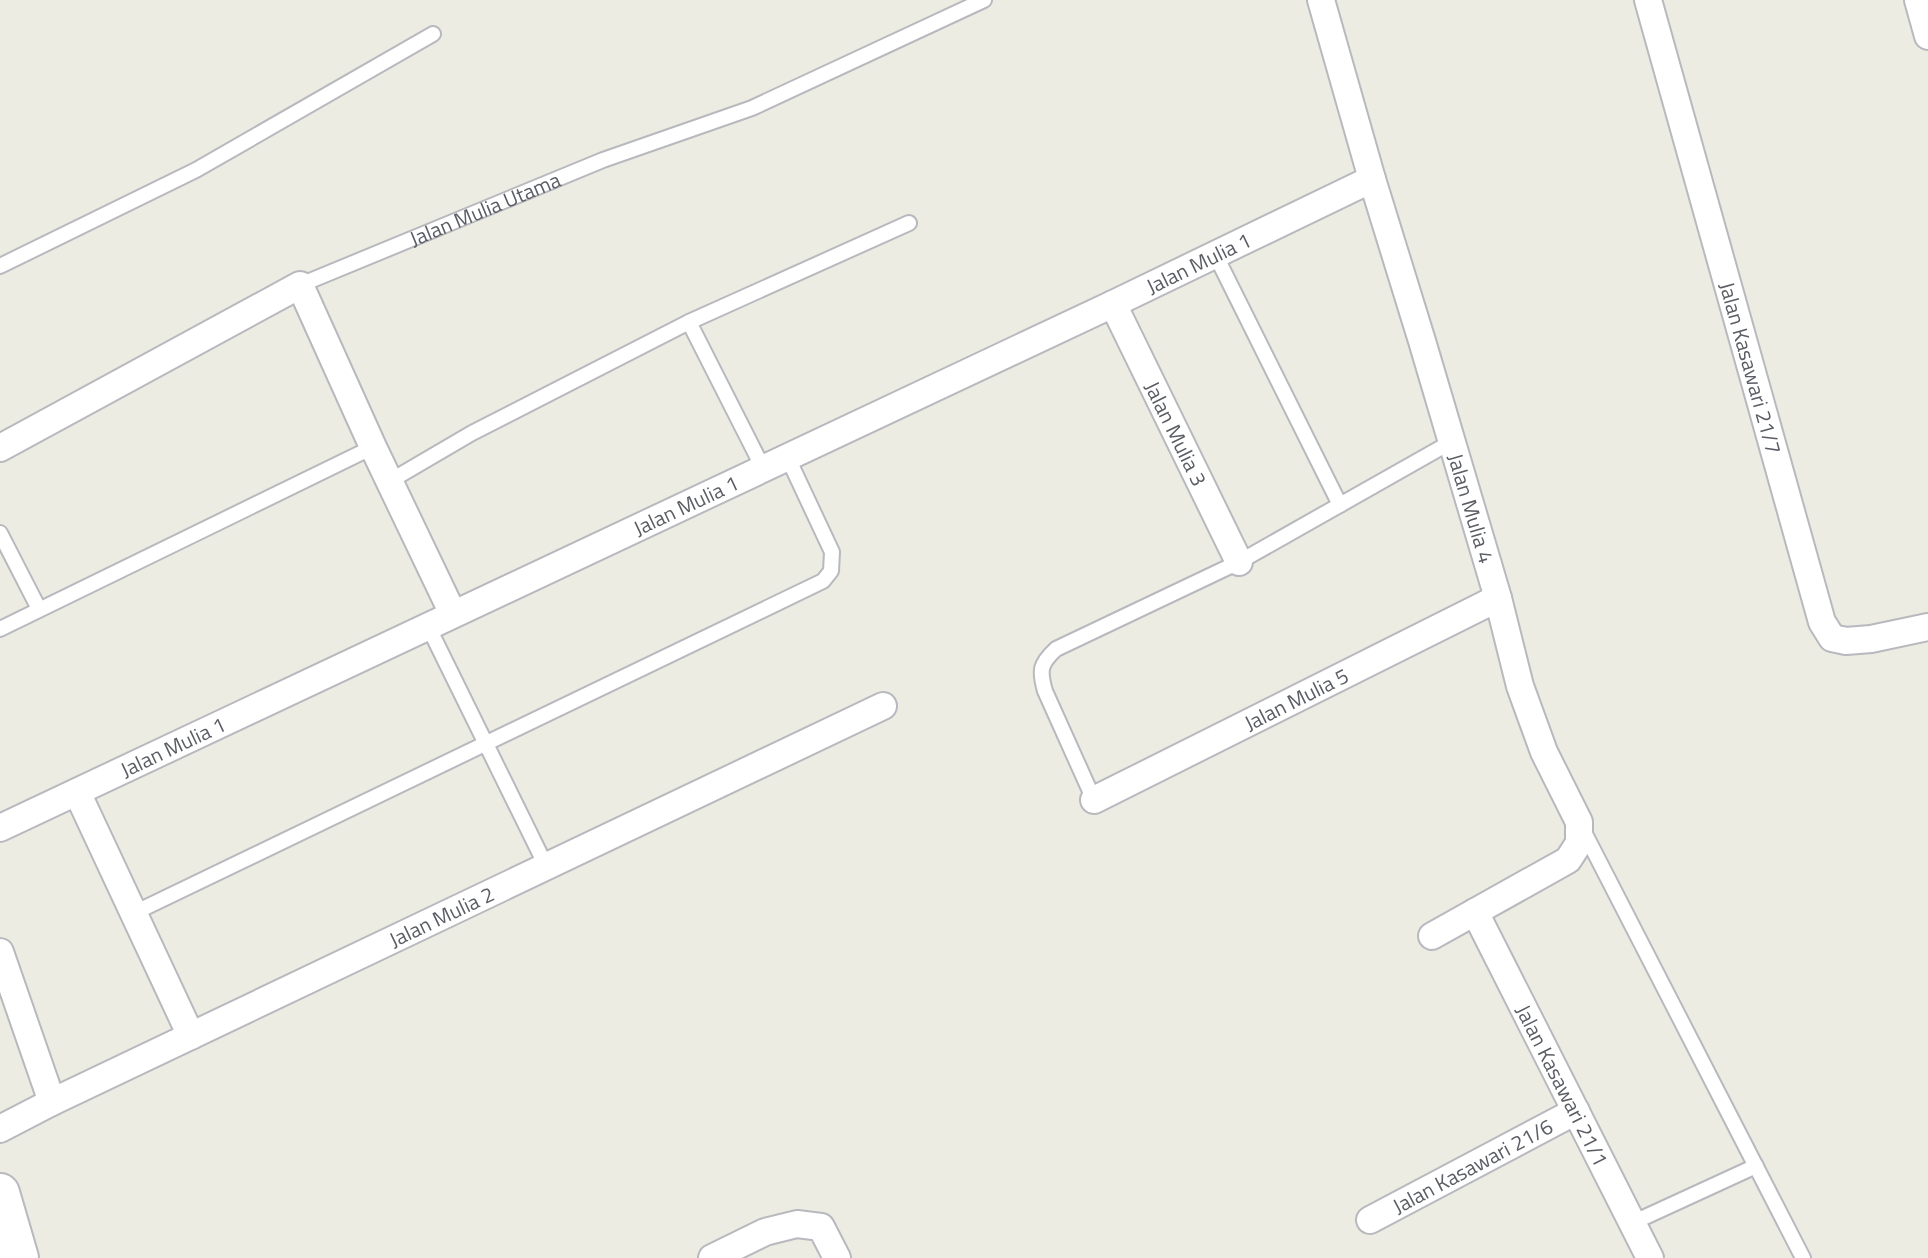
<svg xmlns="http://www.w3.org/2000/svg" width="1928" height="1258" font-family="'Titillium Web',sans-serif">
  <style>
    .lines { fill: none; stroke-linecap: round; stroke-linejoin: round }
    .lane-casing { stroke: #b7b9be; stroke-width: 18 }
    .street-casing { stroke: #b7b9be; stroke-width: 30 }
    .secondary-casing { stroke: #b8bac0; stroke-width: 42 }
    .lane { stroke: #fff; stroke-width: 14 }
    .street { stroke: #fff; stroke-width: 26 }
    .secondary { stroke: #fff; stroke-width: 38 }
    .labels { text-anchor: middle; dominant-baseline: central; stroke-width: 7; stroke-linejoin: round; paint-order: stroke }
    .street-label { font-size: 21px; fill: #5a5d63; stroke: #fff }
  </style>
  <rect width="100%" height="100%" fill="#edece2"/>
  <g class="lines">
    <!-- lane casing -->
    <g class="lane-casing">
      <g id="lane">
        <path d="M1215,254L1340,505"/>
        <path d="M0,266L196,170L433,34"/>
        <path id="s1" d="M300,285L603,160L752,108L984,0"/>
        <path d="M689,322L909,223"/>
        <path d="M390,481L472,433L689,322L763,468"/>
        <path d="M0,533L39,609"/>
        <path d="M428,626L546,866"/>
        <path d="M0,629L373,447"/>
        <path d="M1094,800L1045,691C1039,670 1040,664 1056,649L1239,562L1451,442"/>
        <path d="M1583,830L1803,1258"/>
        <path d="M134,913L823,581L831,571L832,552L787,456"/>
        <path d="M1632,1223L1756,1166"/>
      </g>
    </g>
    <!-- street casing -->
    <g class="street-casing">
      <g id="street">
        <path id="s2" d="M1321,0L1372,179L1422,341L1498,598L1520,686L1544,752L1579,822V843L1568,860L1432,936"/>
        <path id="s3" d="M1648,0L1822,622L1832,638L1846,641L1871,639L1928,627"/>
        <path d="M1918,0L1928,36"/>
        <path id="s4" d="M1113,304L1239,562"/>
        <path d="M0,448L300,285L373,447L453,614"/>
        <path d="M77,792L191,1036"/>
        <path id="s5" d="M1094,800L1498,598"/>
        <path id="s6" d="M0,828L1113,304L1372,179"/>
        <path id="s7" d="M1475,912L1650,1258"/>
        <path d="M0,952L52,1102"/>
        <path id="s8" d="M0,1129L52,1102L883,706"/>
        <path id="s9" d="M1370,1220L1576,1111"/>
        <path d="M712,1258L765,1232L797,1224L821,1227L837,1258"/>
      </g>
    </g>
    <!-- secondary casing -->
    <g class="secondary-casing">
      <path id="secondary" d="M0,1193L19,1258"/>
    </g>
    <!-- lane -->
    <use href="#lane" class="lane"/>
    <!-- street -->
    <use href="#street" class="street"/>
    <!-- secondary -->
    <use href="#secondary" class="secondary"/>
  </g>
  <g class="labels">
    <!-- street labels -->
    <g class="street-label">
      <text stroke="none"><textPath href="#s1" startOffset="200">Jalan Mulia Utama</textPath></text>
      <text stroke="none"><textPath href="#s6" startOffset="1325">Jalan Mulia 1</textPath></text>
      <text stroke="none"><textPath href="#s3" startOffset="382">Jalan Kasawari 21/7</textPath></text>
      <text stroke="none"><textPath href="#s4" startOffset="144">Jalan Mulia 3</textPath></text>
      <text stroke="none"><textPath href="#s6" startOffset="758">Jalan Mulia 1</textPath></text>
      <text stroke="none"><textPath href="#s2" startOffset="530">Jalan Mulia 4</textPath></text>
      <text stroke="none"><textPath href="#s5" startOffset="226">Jalan Mulia 5</textPath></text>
      <text stroke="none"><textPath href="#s6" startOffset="191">Jalan Mulia 1</textPath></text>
      <text stroke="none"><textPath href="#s8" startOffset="490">Jalan Mulia 2</textPath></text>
      <text stroke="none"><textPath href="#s7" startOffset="194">Jalan Kasawari 21/1</textPath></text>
      <text stroke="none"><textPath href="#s9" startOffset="116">Jalan Kasawari 21/6</textPath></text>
    </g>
  </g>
</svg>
